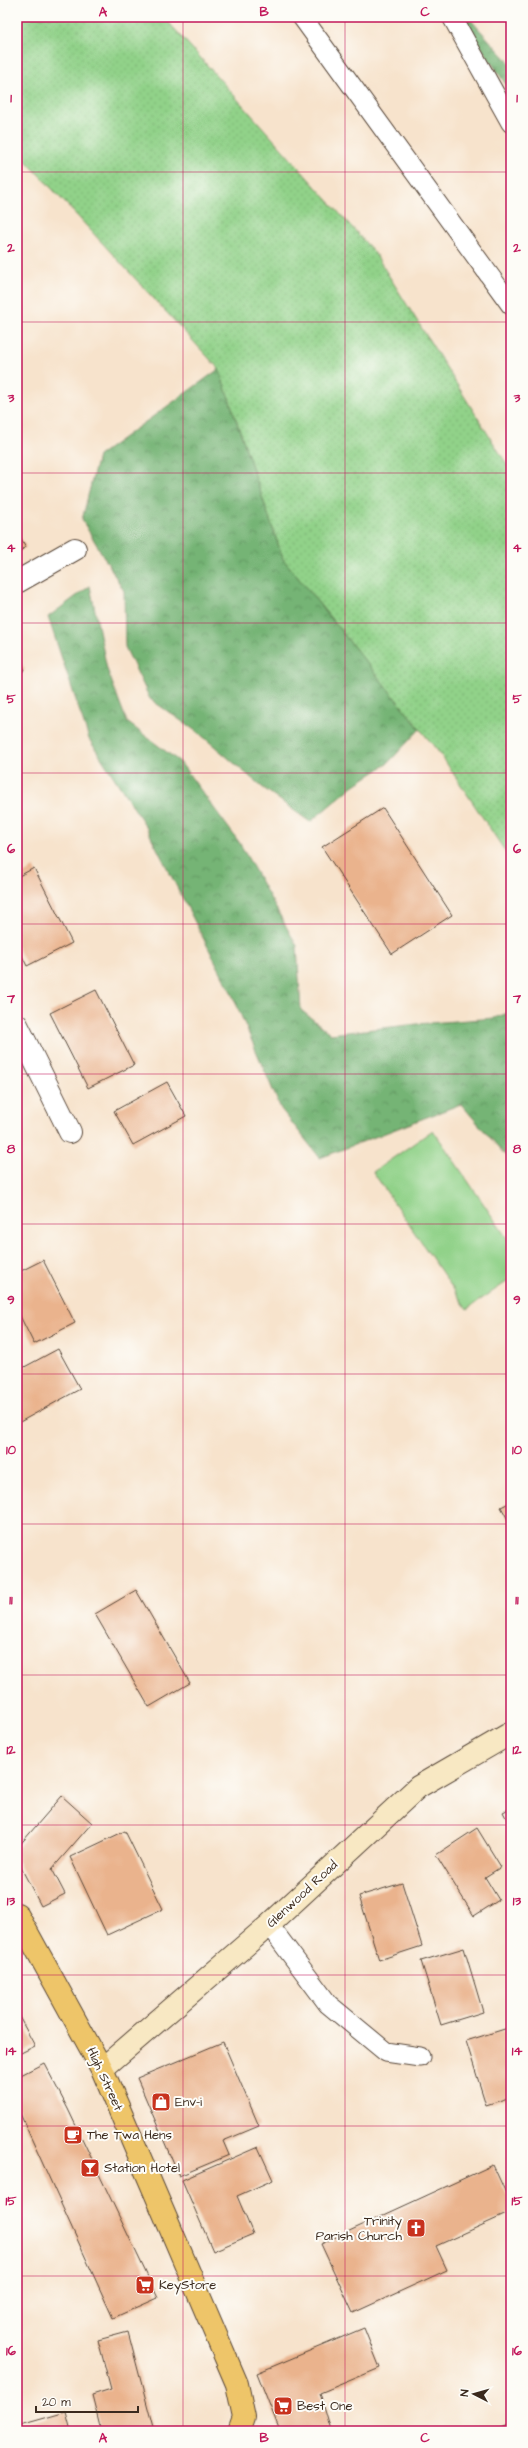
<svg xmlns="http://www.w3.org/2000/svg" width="528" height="2448" font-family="'Architects Daughter',sans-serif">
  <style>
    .grass { fill: url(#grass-dots); stroke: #667e54 }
    .forest { fill: url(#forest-crowns); stroke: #586f4a }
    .garden { fill: #91d289; stroke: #667e54 }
    .building { fill: #eab38d }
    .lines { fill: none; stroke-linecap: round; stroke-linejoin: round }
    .lane-casing { stroke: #574638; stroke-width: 21 }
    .street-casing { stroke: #574638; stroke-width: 24 }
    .secondary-casing { stroke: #574638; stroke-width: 24 }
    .primary-casing { stroke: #574638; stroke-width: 24 }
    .lane { stroke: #fff; stroke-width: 19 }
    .street { stroke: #fff; stroke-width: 22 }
    .secondary { stroke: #f8e8c3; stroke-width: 22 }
    .primary { stroke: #eec569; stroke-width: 22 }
    .grid { fill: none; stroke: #c2185b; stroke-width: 1; stroke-opacity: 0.55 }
    .labels { text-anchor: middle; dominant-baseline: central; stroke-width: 4; stroke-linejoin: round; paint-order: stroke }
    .street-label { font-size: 13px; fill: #3b2a1e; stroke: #fdfcf7 }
    .poi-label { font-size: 13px; fill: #3b2a1e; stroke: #fdfcf7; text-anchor: start }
    .neatline { fill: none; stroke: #c2185b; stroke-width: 1.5 }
    .grid-label { font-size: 13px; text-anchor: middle; font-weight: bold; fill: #c2185b }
  </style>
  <defs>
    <pattern id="grass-dots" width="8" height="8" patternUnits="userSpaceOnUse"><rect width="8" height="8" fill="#91d289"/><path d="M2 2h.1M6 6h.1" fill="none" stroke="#7eb476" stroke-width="1.8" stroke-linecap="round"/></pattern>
    <pattern id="forest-crowns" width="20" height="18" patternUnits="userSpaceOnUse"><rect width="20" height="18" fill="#74b475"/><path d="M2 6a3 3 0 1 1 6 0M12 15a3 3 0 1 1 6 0" fill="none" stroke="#60935f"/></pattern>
  </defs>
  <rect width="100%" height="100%" fill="#fdfcf7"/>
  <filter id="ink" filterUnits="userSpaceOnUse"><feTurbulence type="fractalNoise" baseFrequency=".025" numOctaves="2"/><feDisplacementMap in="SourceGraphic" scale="8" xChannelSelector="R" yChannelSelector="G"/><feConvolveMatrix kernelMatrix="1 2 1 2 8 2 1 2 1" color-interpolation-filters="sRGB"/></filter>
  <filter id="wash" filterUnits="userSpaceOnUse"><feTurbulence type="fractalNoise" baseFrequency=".012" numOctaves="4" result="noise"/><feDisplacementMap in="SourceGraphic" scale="16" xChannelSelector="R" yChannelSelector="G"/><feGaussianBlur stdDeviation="0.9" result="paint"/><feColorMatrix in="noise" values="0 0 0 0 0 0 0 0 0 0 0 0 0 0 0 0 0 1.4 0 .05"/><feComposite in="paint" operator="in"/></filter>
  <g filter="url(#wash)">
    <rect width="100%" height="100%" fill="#f7e3cc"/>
    <!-- grass -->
    <path class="grass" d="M17,17H164L374,252L511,471V860L441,755L283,559L219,369L17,151Z"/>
    <!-- forest -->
    <g class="forest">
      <path d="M461,17H468L511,64V92Z"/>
      <path d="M219,369L283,559L420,729L387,764L353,786L310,822L262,787L200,734L150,699L125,647L124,591L82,520L98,456Z"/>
      <path d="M90,586L107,669L127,722L180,762L239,842L297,946L301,1010L331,1034L417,1024L494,1018L511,1012V1153L506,1156L461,1104L320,1158L281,1109L231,992L145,825L89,739L48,617Z"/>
    </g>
    <!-- garden -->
    <path class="garden" d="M433,1130L511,1244V1279L467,1309L373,1172Z"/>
    <g id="blocks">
      <!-- building -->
      <g class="building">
        <path d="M17,532L26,547L17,553Z"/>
        <path d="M17,656L25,670L17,674Z"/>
        <path d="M383,808L452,915L392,954L322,847Z"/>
        <path d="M34,868L72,943L27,966L17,946V877Z"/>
        <path d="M96,990L134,1065L88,1088L50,1013Z"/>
        <path d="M167,1082L186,1116L133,1145L114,1111Z"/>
        <path d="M43,1260L75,1323L34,1344L17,1310V1273Z"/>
        <path d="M58,1349L80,1389L18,1423L17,1371Z"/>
        <path d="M511,1502V1525L501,1507Z"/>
        <path d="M136,1590L190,1683L149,1707L95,1614Z"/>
        <path d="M62,1796L92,1823L52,1869L65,1894L41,1906L17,1860V1848Z"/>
        <path d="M511,1808V1827L503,1812Z"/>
        <path d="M477,1828L501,1867L485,1877L499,1900L474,1916L436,1855Z"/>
        <path d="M125,1831L163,1909L107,1935L70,1857Z"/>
        <path d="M402,1883L422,1946L379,1960L359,1896Z"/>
        <path d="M464,1948L483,2012L441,2025L421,1961Z"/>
        <path d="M17,2013L35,2046L17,2055Z"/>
        <path d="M508,2028L511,2036V2097L486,2105L466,2041Z"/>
        <path d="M223,2042L259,2126L223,2141L229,2155L179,2176L137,2078Z"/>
        <path d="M44,2063L68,2109L158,2298L113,2318L17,2107V2077Z"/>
        <path d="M258,2147L273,2180L237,2196L253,2234L213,2251L182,2180Z"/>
        <path d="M493,2165L511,2204V2212L436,2246L447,2270L353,2313L321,2244Z"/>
        <path d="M364,2328L380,2368L320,2393L331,2431H280L257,2373Z"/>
        <path d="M128,2332L154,2431H101L92,2395L111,2389L98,2340Z"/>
        <path d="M66,2412L71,2431H17V2426Z"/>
        <path d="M511,2423V2431H492Z"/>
      </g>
    </g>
  </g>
  <g filter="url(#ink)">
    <use href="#blocks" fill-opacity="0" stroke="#574638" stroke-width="1"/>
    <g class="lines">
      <!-- lane casing -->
      <g class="lane-casing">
        <g id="lane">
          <path d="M302,17L511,305"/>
          <path d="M452,17L511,123"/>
          <path d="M269,1925L328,2004L386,2052L420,2057"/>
        </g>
      </g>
      <!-- street casing -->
      <g class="street-casing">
        <g id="street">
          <path d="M17,582L75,549"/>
          <path d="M17,1025L70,1132"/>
        </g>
      </g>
      <!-- secondary casing -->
      <g class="secondary-casing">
        <path id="secondary" d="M102,2069L269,1925L418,1787L511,1733"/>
      </g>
      <!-- primary casing -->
      <g class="primary-casing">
        <path id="primary" d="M17,1914L102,2069L237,2384L244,2417L239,2431"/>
      </g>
      <!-- lane -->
      <use href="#lane" class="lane"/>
      <!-- street -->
      <use href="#street" class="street"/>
      <!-- secondary -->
      <use href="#secondary" class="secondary"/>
      <!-- primary -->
      <use href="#primary" class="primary"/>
    </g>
  </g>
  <!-- grid -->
  <path class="grid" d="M183,17V2431M345,17V2431M17,172H511M17,322H511M17,473H511M17,623H511M17,773H511M17,924H511M17,1074H511M17,1224H511M17,1374H511M17,1524H511M17,1675H511M17,1825H511M17,1975H511M17,2126H511M17,2276H511"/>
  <!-- icons -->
  <defs>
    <g id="shop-square" transform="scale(1)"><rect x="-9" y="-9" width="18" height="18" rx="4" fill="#c8321e" stroke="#fdfcf7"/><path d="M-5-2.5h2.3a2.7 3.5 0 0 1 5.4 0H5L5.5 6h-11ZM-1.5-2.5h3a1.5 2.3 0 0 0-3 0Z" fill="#fff"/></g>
    <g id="cafe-square" transform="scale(1)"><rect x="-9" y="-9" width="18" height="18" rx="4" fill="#c8321e" stroke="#fdfcf7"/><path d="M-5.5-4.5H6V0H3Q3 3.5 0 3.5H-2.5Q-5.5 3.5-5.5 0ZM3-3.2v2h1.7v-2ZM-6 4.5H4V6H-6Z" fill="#fff"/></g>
    <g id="bar-square" transform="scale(1)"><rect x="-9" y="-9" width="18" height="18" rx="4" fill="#c8321e" stroke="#fdfcf7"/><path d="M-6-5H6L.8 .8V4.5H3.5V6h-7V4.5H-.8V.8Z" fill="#fff"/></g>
    <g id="church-square" transform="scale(1)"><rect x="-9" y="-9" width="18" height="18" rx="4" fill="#c8321e" stroke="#fdfcf7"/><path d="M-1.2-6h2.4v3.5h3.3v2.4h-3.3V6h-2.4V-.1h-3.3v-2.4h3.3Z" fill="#fff"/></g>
    <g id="supermarket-square" transform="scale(1)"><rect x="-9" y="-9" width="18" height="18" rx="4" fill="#c8321e" stroke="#fdfcf7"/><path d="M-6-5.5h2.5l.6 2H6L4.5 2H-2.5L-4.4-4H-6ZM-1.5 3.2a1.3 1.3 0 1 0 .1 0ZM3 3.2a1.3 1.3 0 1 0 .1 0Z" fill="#fff"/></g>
  </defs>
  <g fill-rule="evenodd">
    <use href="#shop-square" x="161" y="2102"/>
    <use href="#cafe-square" x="73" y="2135"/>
    <use href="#bar-square" x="90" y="2168"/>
    <use href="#church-square" x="416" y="2228"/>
    <use href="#supermarket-square" x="145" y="2285"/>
    <use href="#supermarket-square" x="283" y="2406"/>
  </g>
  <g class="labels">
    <!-- street labels -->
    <g class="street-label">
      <text transform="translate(302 1894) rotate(-43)">Glenwood Road</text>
      <text transform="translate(105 2079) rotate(65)">High Street</text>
    </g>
    <!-- poi labels -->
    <g class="poi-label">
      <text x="175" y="2102">Env-i</text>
      <text x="87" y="2135">The Twa Hens</text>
      <text x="104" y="2168">Station Hotel</text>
      <text x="402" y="2221" text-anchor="end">Trinity<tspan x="402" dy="15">Parish Church</tspan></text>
      <text x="159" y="2285">KeyStore</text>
      <text x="297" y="2406">Best One</text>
    </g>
  </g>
  <!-- margin -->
  <rect width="528" height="2448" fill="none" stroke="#fdfcf7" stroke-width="44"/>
  <!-- north arrow -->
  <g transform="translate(474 2394) rotate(276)" stroke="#fdfcf7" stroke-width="3" paint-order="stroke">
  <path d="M0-3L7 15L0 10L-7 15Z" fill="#3b2a1e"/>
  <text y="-6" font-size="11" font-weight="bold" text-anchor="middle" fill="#3b2a1e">N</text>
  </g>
  <!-- scale -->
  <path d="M36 2406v6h102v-6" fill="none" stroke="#3b2a1e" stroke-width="2"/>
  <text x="42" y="2406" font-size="12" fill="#3b2a1e" stroke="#fdfcf7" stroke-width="3" paint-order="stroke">20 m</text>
  <rect x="22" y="22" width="484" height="2404" class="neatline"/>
  <g class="grid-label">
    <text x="103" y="16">A</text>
    <text x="264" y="16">B</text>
    <text x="425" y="16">C</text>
    <text x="11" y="102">1</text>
    <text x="517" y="102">1</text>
    <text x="11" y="252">2</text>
    <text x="517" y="252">2</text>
    <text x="11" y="402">3</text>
    <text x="517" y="402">3</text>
    <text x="11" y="552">4</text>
    <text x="517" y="552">4</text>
    <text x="11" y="703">5</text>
    <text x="517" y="703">5</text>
    <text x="11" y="853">6</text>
    <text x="517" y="853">6</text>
    <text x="11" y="1003">7</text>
    <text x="517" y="1003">7</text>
    <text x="11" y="1153">8</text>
    <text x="517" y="1153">8</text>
    <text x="11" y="1304">9</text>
    <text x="517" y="1304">9</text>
    <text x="11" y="1454">10</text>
    <text x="517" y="1454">10</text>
    <text x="11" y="1604">11</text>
    <text x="517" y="1604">11</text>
    <text x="11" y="1754">12</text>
    <text x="517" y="1754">12</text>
    <text x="11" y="1905">13</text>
    <text x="517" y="1905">13</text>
    <text x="11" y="2055">14</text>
    <text x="517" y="2055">14</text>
    <text x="11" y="2205">15</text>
    <text x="517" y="2205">15</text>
    <text x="11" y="2355">16</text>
    <text x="517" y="2355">16</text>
    <text x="103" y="2442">A</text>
    <text x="264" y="2442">B</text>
    <text x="425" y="2442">C</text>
  </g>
</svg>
